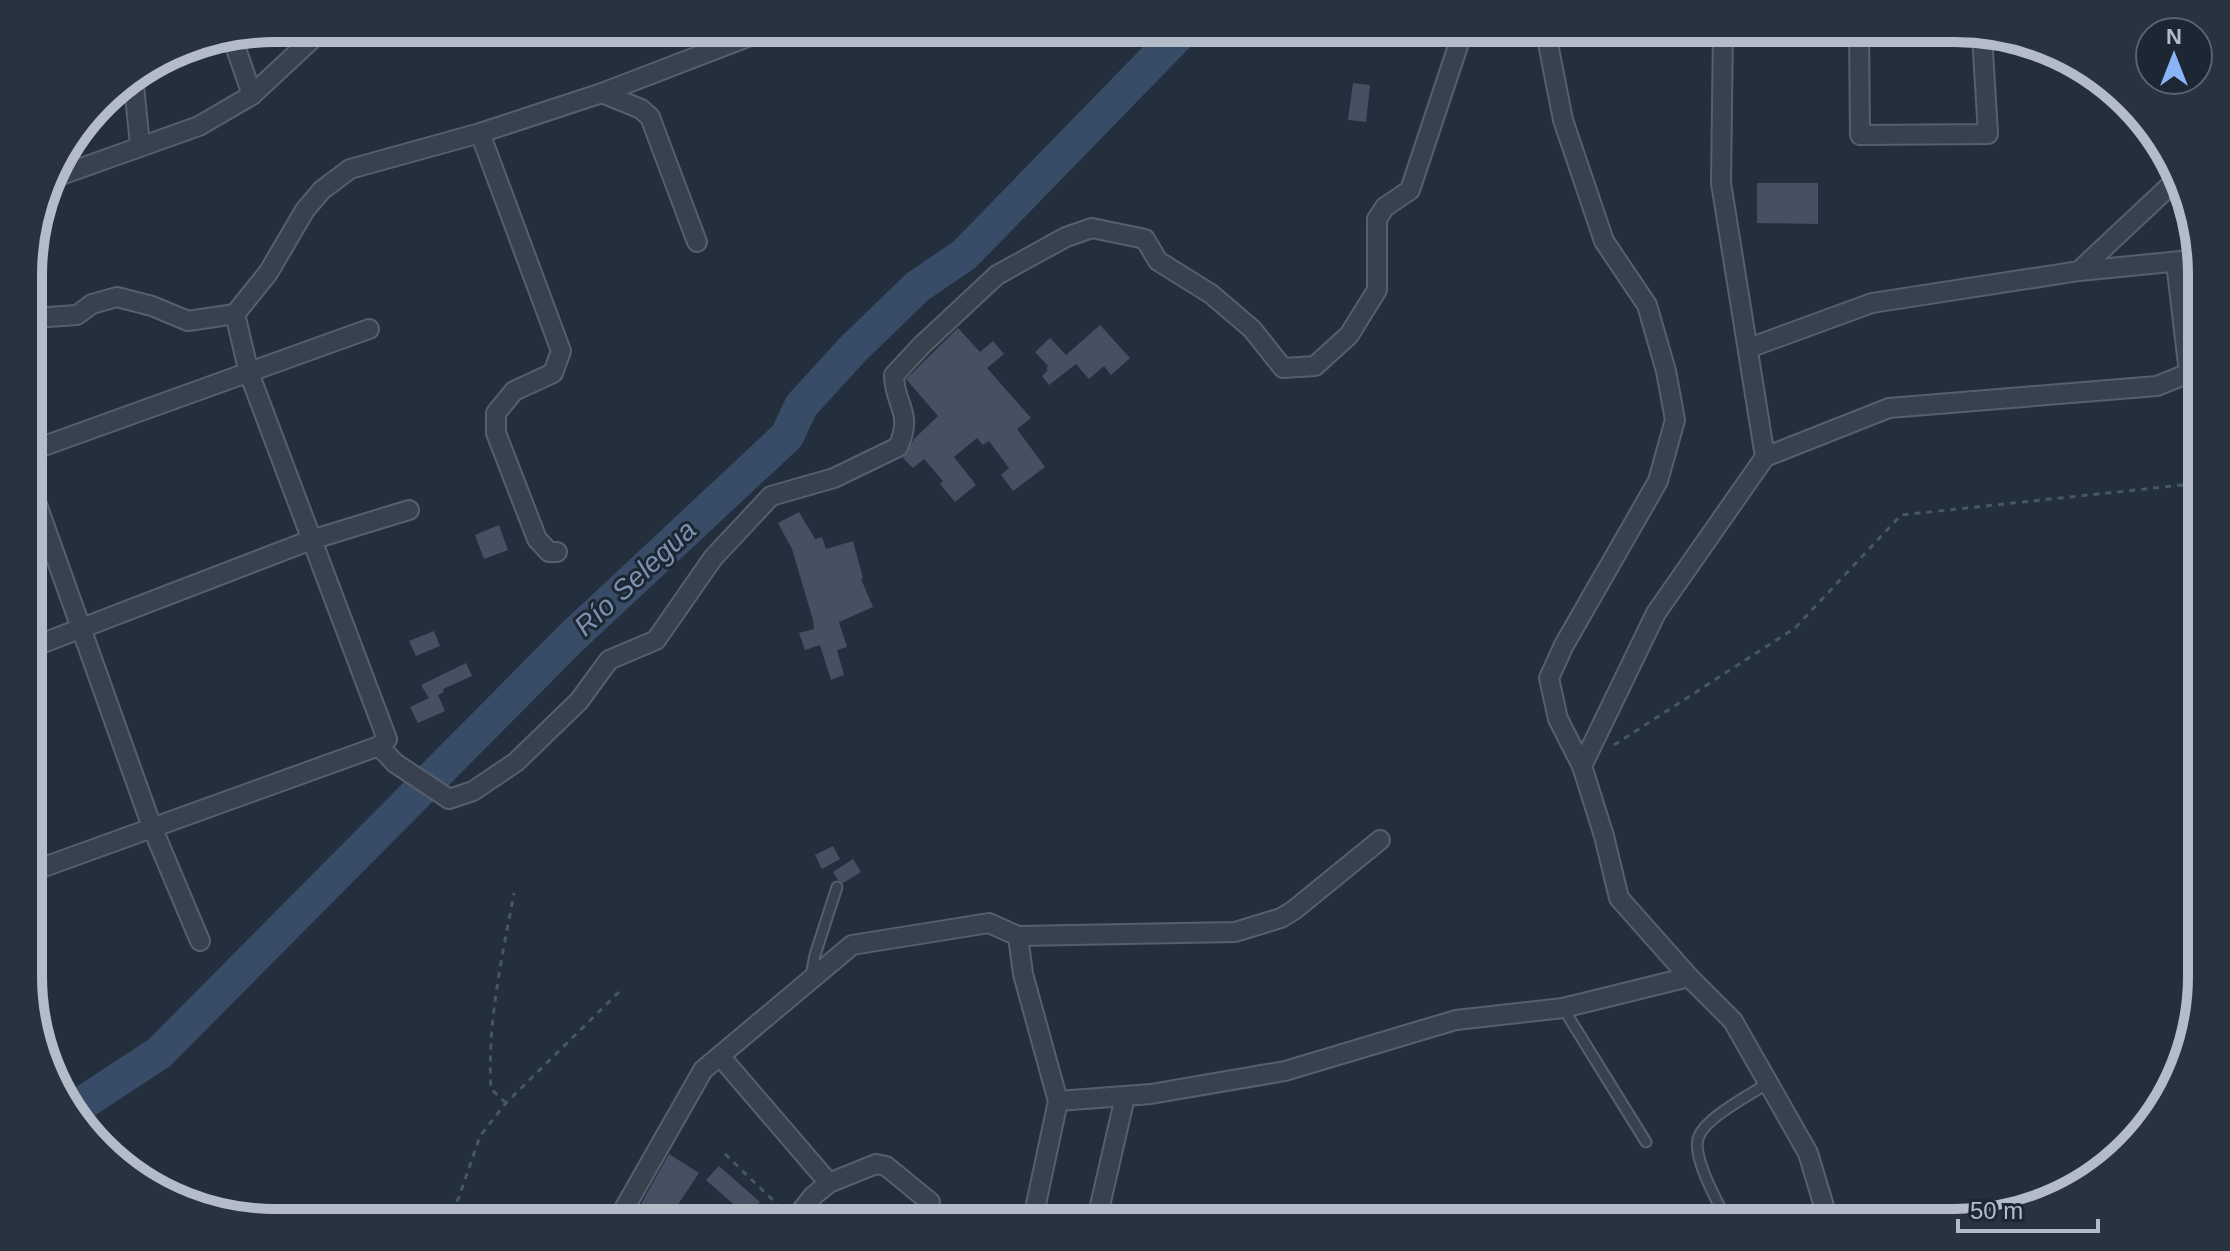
<svg xmlns="http://www.w3.org/2000/svg" width="2230" height="1251" font-family="Helvetica,sans-serif">
  <style>
    .lines { fill: none; stroke-linecap: round; stroke-linejoin: round }
    .river { stroke: #394c67; stroke-width: 34 }
    .building { fill: #455162 }
    .service-casing { stroke: #565f6c; stroke-width: 13 }
    .minor-casing { stroke: #565f6c; stroke-width: 22 }
    .path { stroke: #44595c; stroke-width: 3; stroke-dasharray: 6 6; stroke-linecap: butt }
    .service { stroke: #38414e; stroke-width: 9 }
    .minor { stroke: #38414e; stroke-width: 18 }
    .labels { text-anchor: middle; dominant-baseline: central; stroke-width: 6; stroke-linejoin: round; paint-order: stroke }
    .water-label { font-size: 28px; font-style: italic; fill: #7c92b1; stroke: #1d2633 }
    .rim { fill: none; stroke: #b4bcc9; stroke-width: 10 }
  </style>
  <rect width="100%" height="100%" fill="#242f3e"/>
  <g class="lines">
    <!-- river -->
    <path class="river" d="M69,1112L159,1053L573,636L787,436L801,406L852,350L917,287L964,255L1185,28"/>
  </g>
  <!-- building -->
  <g class="building">
    <path d="M1353,83L1370,85L1366,122L1348,120Z"/>
    <path d="M1757,183H1818V224L1757,223Z"/>
    <path d="M1100,325L1130,358L1111,375L1104,366L1089,379L1076,364L1049,385L1042,376L1048,370L1046,368L1048,366L1035,352L1050,338L1066,355Z"/>
    <path d="M958,328L980,352L993,341L1004,354L987,368L1031,418L1017,429L1045,467L1013,491L1001,475L1009,468L989,441L983,445L977,438L954,457L976,485L955,502L940,484L943,481L924,459L913,468L903,458L914,439L938,416L906,379Z"/>
    <path d="M799,512L815,539L822,537L826,549L853,541L863,578L861,579L873,607L839,622L847,647L837,650L844,675L831,680L820,645L805,650L799,633L814,629L813,620L792,549L778,523Z"/>
    <path d="M499,525L508,550L484,559L475,535Z"/>
    <path d="M434,631L440,646L416,656L409,641Z"/>
    <path d="M466,663L472,676L443,689L444,692L438,695L445,711L418,723L410,707L429,698L421,685Z"/>
    <path d="M833,846L840,859L822,869L815,855Z"/>
    <path d="M853,859L861,872L843,883L838,880L833,872Z"/>
    <path d="M669,1154L699,1173L667,1221L641,1204Z"/>
    <path d="M719,1166L760,1202L747,1216L706,1180Z"/>
  </g>
  <g class="lines">
    <!-- service casing -->
    <g class="service-casing">
      <g id="service">
        <path d="M811,976L815,955L837,887"/>
        <path d="M1563,1008L1646,1142"/>
        <path d="M1299,1223L1301,1218"/>
        <path d="M1728,1223C1719,1204 1690,1155 1699,1136C1707,1117 1751,1094 1768,1083"/>
      </g>
    </g>
    <!-- minor casing -->
    <g class="minor-casing">
      <g id="minor">
        <path d="M1545,28L1563,120L1604,241L1647,305L1666,371L1675,420L1658,481L1564,645L1549,678L1558,719L1582,766L1604,836L1619,898L1689,977"/>
        <path d="M1723,28L1721,183L1765,457"/>
        <path d="M1859,28L1860,135L1988,134L1982,35"/>
        <path d="M232,37L252,95"/>
        <path d="M133,76L140,145"/>
        <path d="M602,93L641,109L650,117L697,242"/>
        <path d="M480,133L561,351L553,373L514,391L496,413V433L537,539L549,552H557"/>
        <path d="M50,179L199,126L252,95L324,28"/>
        <path d="M2079,271L2175,181"/>
        <path d="M235,314L268,273L305,210L322,190L350,169L480,133L602,93L771,28"/>
        <path d="M30,315L48,317L77,315L92,304L117,297L152,306L188,321L235,314L249,373L387,739L379,746L30,872"/>
        <path d="M1749,348L1872,303L2079,271L2201,259"/>
        <path d="M30,451L369,329"/>
        <path d="M30,485L152,827L200,941"/>
        <path d="M30,648L311,540L409,510"/>
        <path d="M379,746L395,763L449,799L473,791L516,762L579,701L609,660L656,640L713,558L771,496L834,478L898,447C914,412 894,405 894,375L922,345L997,275L1066,237L1092,228L1145,239L1158,261L1211,294L1252,329L1283,368L1315,366L1349,335L1377,290V219L1385,207L1410,190L1464,28"/>
        <path d="M1582,766L1656,613L1765,457L1889,408L2157,386L2189,373L2176,262"/>
        <path d="M1018,936L1023,974L1058,1101L1032,1223"/>
        <path d="M720,1056L829,1183"/>
        <path d="M1058,1101L1151,1094L1285,1071L1456,1020L1563,1008L1689,977L1733,1021L1808,1153L1829,1223"/>
        <path d="M616,1223L703,1070L852,945L989,923L1018,936L1235,932L1281,918L1294,910L1380,840"/>
        <path d="M792,1223L813,1196L829,1183L876,1164L886,1166L930,1202"/>
        <path d="M1096,1223L1125,1097"/>
      </g>
    </g>
    <!-- path -->
    <g class="path">
      <path d="M1614,745L1795,628L1901,515L2201,483"/>
      <path d="M506,1103L491,1089C487,1024 502,957 514,893"/>
      <path d="M725,1154L780,1207"/>
      <path d="M446,1223L459,1197L480,1136L506,1103L622,989"/>
    </g>
    <!-- service -->
    <use href="#service" class="service"/>
    <!-- minor -->
    <use href="#minor" class="minor"/>
  </g>
  <g class="labels">
    <!-- water labels -->
    <g class="water-label">
      <text transform="translate(635 578) rotate(-43)">Río Selegua</text>
    </g>
  </g>
  <!-- crop -->
  <path d="M0 0H2230V1251H0ZM275 42H1955A233 233 0 0 1 2188 275V976A233 233 0 0 1 1955 1209H275A233 233 0 0 1 42 976V275A233 233 0 0 1 275 42Z" fill="#29323f" fill-rule="evenodd"/>
  <path class="rim" d="M275 42H1955A233 233 0 0 1 2188 275V976A233 233 0 0 1 1955 1209H275A233 233 0 0 1 42 976V275A233 233 0 0 1 275 42Z"/>
  <!-- north arrow -->
  <g transform="translate(2174 56)"><circle r="38" fill="#1d2633" stroke="#59626f" stroke-width="2"/>
  <path d="M0-6L14 30L0 20L-14 30Z" fill="#8ab4f8"/>
  <text y="-12" font-size="22" font-weight="bold" text-anchor="middle" fill="#b4bcc9">N</text>
  </g>
  <!-- scale -->
  <path d="M1958 1219v12h140v-12" fill="none" stroke="#b4bcc9" stroke-width="4"/>
  <text x="1970" y="1219" font-size="24" fill="#b4bcc9" stroke="#1d2633" stroke-width="6" paint-order="stroke">50 m</text>
</svg>
